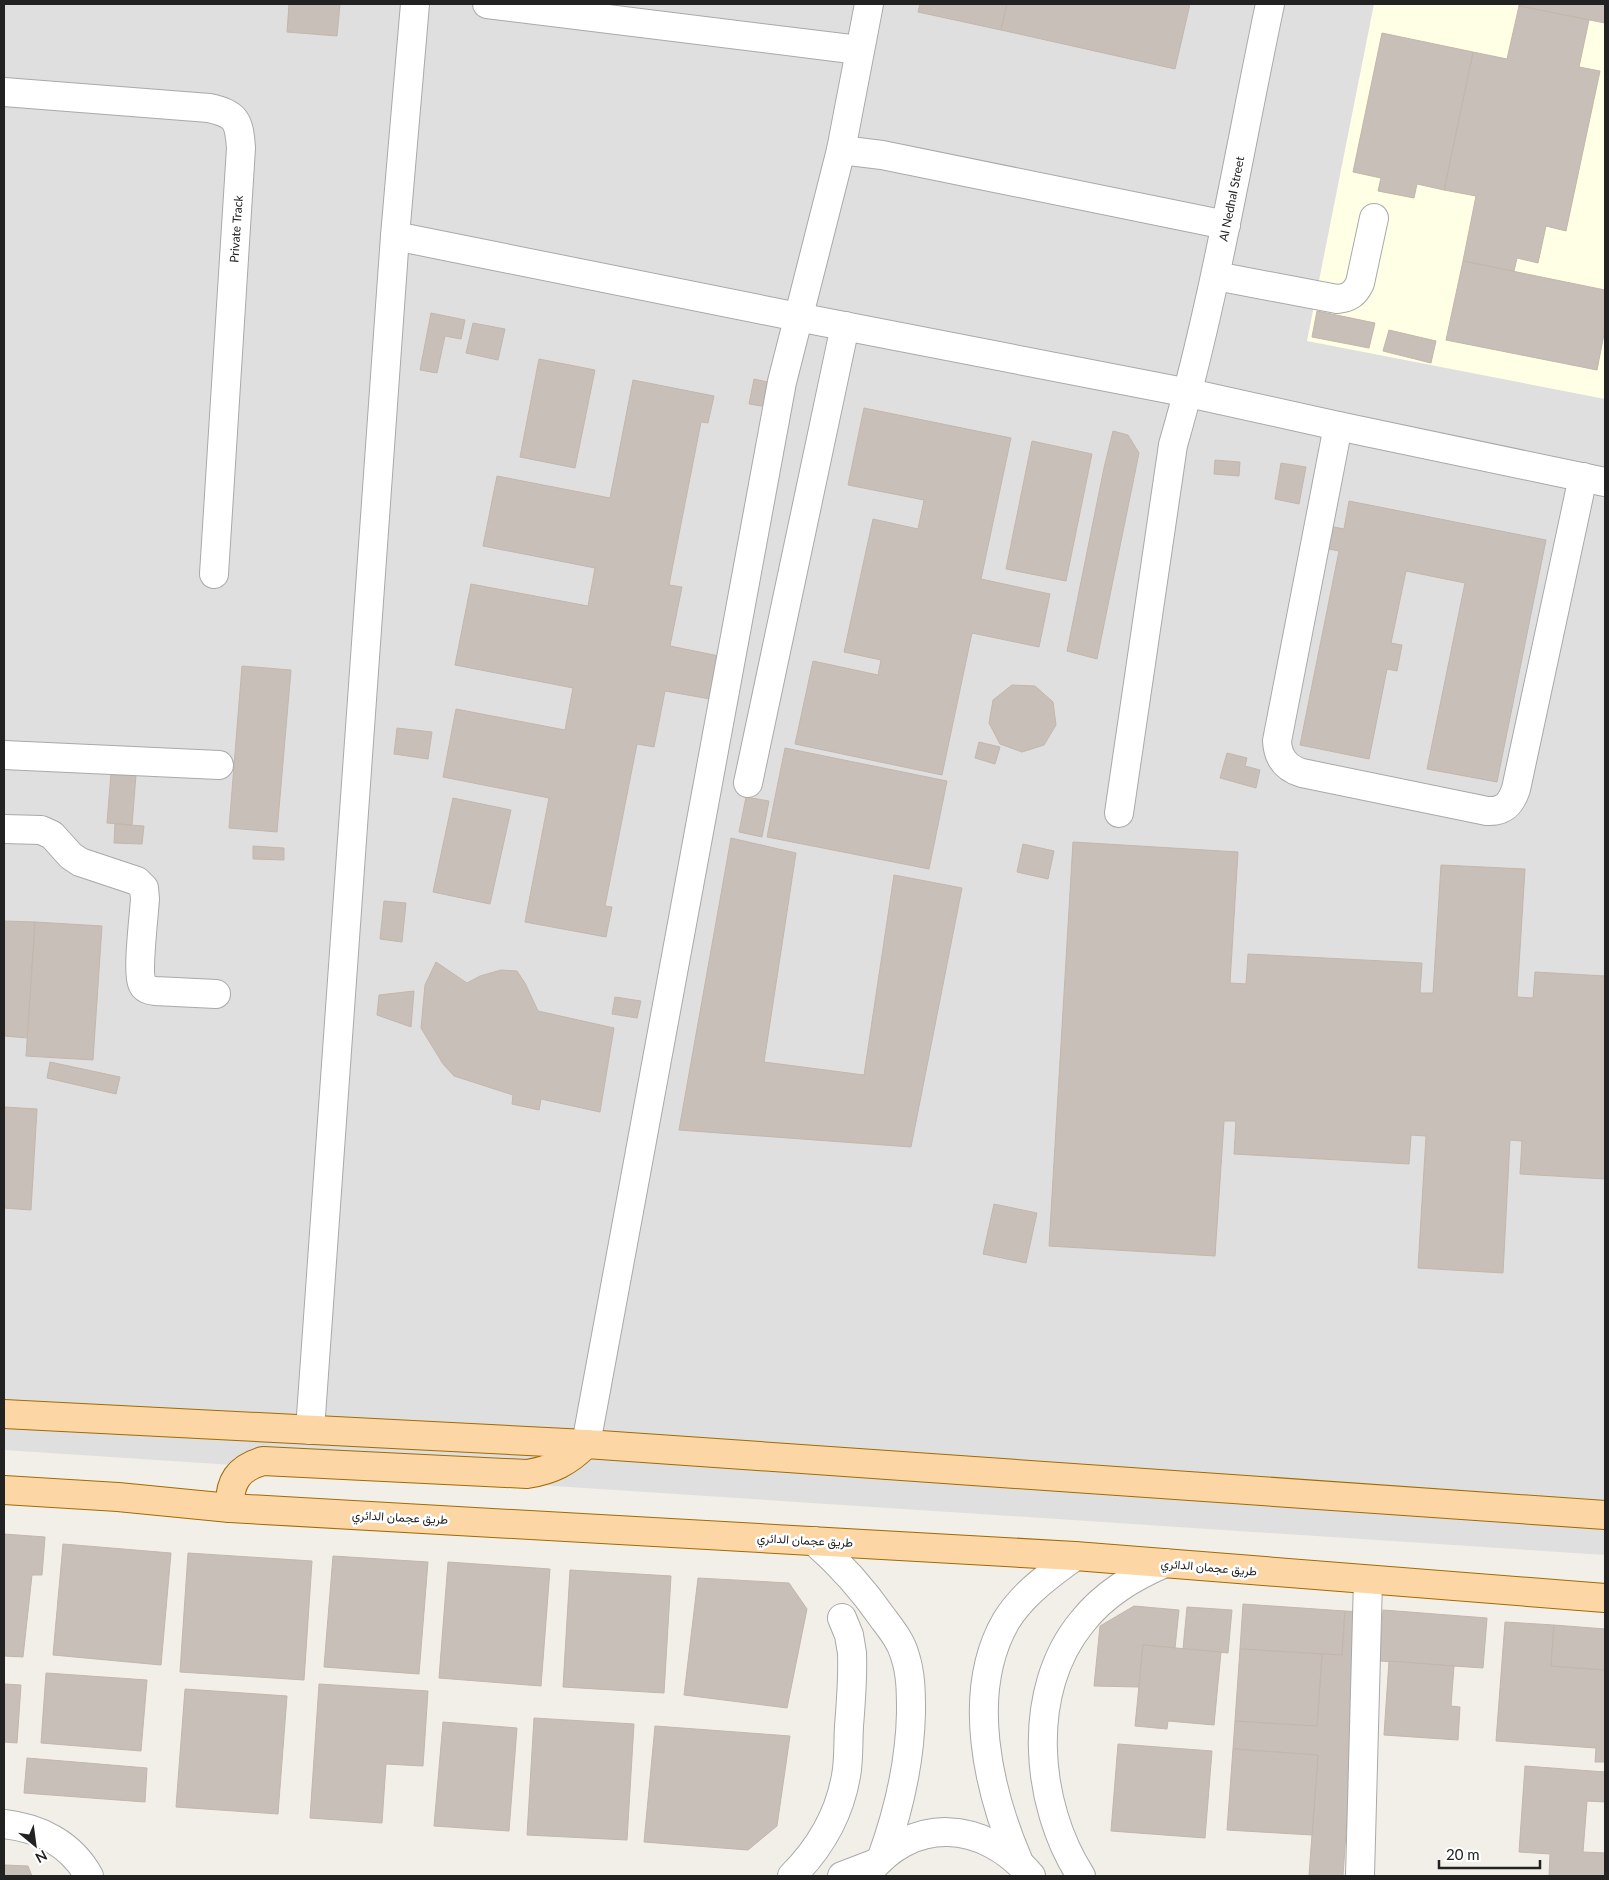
<svg xmlns="http://www.w3.org/2000/svg" width="1609" height="1880" font-family="Lato,Vazirmatn,sans-serif">
  <style>
    .residential { fill: #e0dfdf }
    .education { fill: #ffffe5 }
    .building { fill: #c7bfb8; stroke: #c4b6ab }
    .lines { fill: none; stroke-linecap: round; stroke-linejoin: round }
    .minor-casing { stroke: #a9a9a9; stroke-width: 30 }
    .major-casing { stroke: #a06b00; stroke-width: 30 }
    .minor { stroke: #fff; stroke-width: 28 }
    .major { stroke: #fcd6a4; stroke-width: 28 }
    .labels { text-anchor: middle; dominant-baseline: central; stroke-width: 5; stroke-linejoin: round; paint-order: stroke }
    .street-label { font-size: 12px; fill: #222; stroke: #fff }
  </style>
  <rect width="100%" height="100%" fill="#f2efe9"/>
  <!-- residential -->
  <path class="residential" d="M4,4H1605V1555L4,1450Z"/>
  <!-- education -->
  <path class="education" d="M1374,4H1605V399L1307,341Z"/>
  <!-- building -->
  <g class="building">
    <path d="M289,4H340L337,36L287,32Z"/>
    <path d="M920,4H1007L1001,30L918,12Z"/>
    <path d="M1007,4H1190L1175,69L1001,30Z"/>
    <path d="M1519,4H1605V23L1519,6Z"/>
    <path d="M1519,6L1589,20L1579,67L1600,71L1566,231L1546,226L1538,263L1517,258L1514,271L1463,261L1476,196L1444,190L1473,52L1507,59Z"/>
    <path d="M1382,33L1473,52L1444,190L1417,184L1414,198L1378,191L1381,178L1353,172Z"/>
    <path d="M1463,261L1605,290V329L1597,370L1446,340Z"/>
    <path d="M1317,311L1375,323L1369,348L1312,337Z"/>
    <path d="M431,313L465,320L461,339L445,336L437,373L420,370Z"/>
    <path d="M473,323L505,329L498,360L466,353Z"/>
    <path d="M1389,330L1436,341L1431,363L1383,351Z"/>
    <path d="M539,359L595,370L575,468L520,457Z"/>
    <path d="M754,379L772,383L767,407L749,404Z"/>
    <path d="M633,380L714,396L708,423L701,422L669,585L682,587L670,646L719,656L710,699L665,691L654,747L637,744L605,906L612,907L606,937L525,922L549,798L443,777L456,709L565,730L573,688L455,665L471,584L588,606L595,568L483,546L497,476L610,498Z"/>
    <path d="M864,408L1011,438L981,579L1050,594L1039,647L972,633L942,775L795,744L813,661L878,675L881,660L844,652L873,519L918,529L924,500L848,485Z"/>
    <path d="M1113,431L1128,435L1139,453L1097,659L1067,651L1104,468Z"/>
    <path d="M1032,441L1092,454L1066,581L1006,569Z"/>
    <path d="M1215,460L1240,462L1239,476L1214,474Z"/>
    <path d="M1281,463L1306,467L1299,504L1275,499Z"/>
    <path d="M1349,501L1546,540L1497,782L1427,769L1465,583L1406,571L1391,643L1402,645L1397,671L1387,669L1369,759L1300,745L1339,551L1324,548L1329,526L1344,529Z"/>
    <path d="M242,666L291,670L277,832L229,828Z"/>
    <path d="M1012,685L1035,686L1053,702L1056,725L1044,745L1022,752L1000,744L989,723L993,700Z"/>
    <path d="M397,728L432,732L428,759L394,754Z"/>
    <path d="M979,742L1000,747L995,764L975,758Z"/>
    <path d="M785,748L947,781L929,869L767,837Z"/>
    <path d="M1227,753L1247,758L1245,766L1260,770L1256,788L1220,778Z"/>
    <path d="M111,773L136,775L132,825L107,823Z"/>
    <path d="M746,797L769,801L762,837L739,832Z"/>
    <path d="M453,798L511,810L490,904L433,892Z"/>
    <path d="M115,824L144,826L142,844L114,843Z"/>
    <path d="M731,838L796,853L764,1062L864,1075L894,875L962,888L911,1147L679,1130Z"/>
    <path d="M1073,842L1238,852L1230,983L1246,984L1248,954L1422,963L1420,993H1433L1441,865L1525,869L1517,997L1533,998L1535,972L1605,976V1179L1520,1174L1522,1141L1510,1140L1503,1273L1418,1268L1426,1136L1411,1135L1409,1164L1234,1154L1236,1121H1224L1215,1256L1049,1246Z"/>
    <path d="M1023,844L1054,851L1048,879L1017,872Z"/>
    <path d="M253,846L284,848V860L253,859Z"/>
    <path d="M384,901L406,903L402,942L380,939Z"/>
    <path d="M4,921L35,922L28,1038L4,1036Z"/>
    <path d="M35,922L102,926L93,1060L26,1056Z"/>
    <path d="M436,962L467,983L480,976L501,970L517,971L525,983L538,1011L614,1028L600,1112L541,1099L539,1110L512,1104L513,1095L454,1076L443,1064L421,1028L425,985Z"/>
    <path d="M414,991L411,1027L377,1015L379,995Z"/>
    <path d="M615,997L641,1001L637,1018L612,1014Z"/>
    <path d="M50,1062L120,1077L116,1094L47,1078Z"/>
    <path d="M4,1107L37,1109L31,1210L4,1208Z"/>
    <path d="M994,1204L1037,1213L1026,1263L983,1254Z"/>
    <path d="M4,1534L45,1537L42,1575H32L23,1657L4,1656Z"/>
    <path d="M63,1544L171,1553L161,1665L53,1655Z"/>
    <path d="M188,1553L312,1561L304,1680L180,1672Z"/>
    <path d="M333,1556L428,1562L419,1674L324,1667Z"/>
    <path d="M448,1562L550,1569L541,1686L439,1678Z"/>
    <path d="M570,1570L671,1576L664,1693L563,1687Z"/>
    <path d="M698,1578L789,1583L807,1609L787,1708L684,1695Z"/>
    <path d="M1243,1604L1345,1611L1342,1655L1240,1649Z"/>
    <path d="M1134,1606L1179,1610L1175,1648L1143,1645L1139,1687L1094,1686L1100,1626Z"/>
    <path d="M1187,1607L1232,1610L1228,1653L1183,1649Z"/>
    <path d="M1383,1610L1487,1618L1483,1668L1380,1661Z"/>
    <path d="M1345,1611L1361,1612L1343,1876L1309,1875L1318,1755L1233,1749L1235,1721L1317,1726L1322,1654L1342,1655Z"/>
    <path d="M1505,1622L1554,1625L1551,1666L1605,1670V1762H1595L1596,1748L1496,1741Z"/>
    <path d="M1554,1625L1605,1629V1670L1551,1666Z"/>
    <path d="M1143,1645L1221,1652L1214,1725L1168,1721L1167,1729L1135,1726Z"/>
    <path d="M1240,1649L1322,1654L1317,1726L1235,1721Z"/>
    <path d="M1389,1661L1454,1666L1451,1706L1460,1707L1458,1740L1384,1735Z"/>
    <path d="M46,1673L147,1680L141,1751L41,1743Z"/>
    <path d="M4,1684L21,1685L17,1743L4,1742Z"/>
    <path d="M319,1684L428,1691L423,1766L386,1764L382,1823L310,1818Z"/>
    <path d="M185,1689L287,1696L278,1814L176,1807Z"/>
    <path d="M534,1718L634,1724L627,1840L527,1835Z"/>
    <path d="M443,1722L517,1728L509,1831L434,1826Z"/>
    <path d="M655,1726L790,1736L777,1826L748,1850L644,1842Z"/>
    <path d="M1118,1744L1212,1751L1205,1838L1111,1831Z"/>
    <path d="M1233,1749L1318,1755L1312,1835L1227,1830Z"/>
    <path d="M27,1758L147,1768L145,1802L24,1793Z"/>
    <path d="M1525,1766L1605,1772V1802L1587,1801L1583,1852L1605,1853V1876H1549L1550,1854L1519,1852Z"/>
    <path d="M4,1865L28,1866L32,1876H4Z"/>
  </g>
  <g class="lines">
    <!-- minor casing -->
    <g class="minor-casing">
      <g id="minor">
        <path d="M487,4L859,50"/>
        <path d="M4,92L209,108C236,114 239,120 241,148L214,574"/>
        <path d="M841,150L882,155L1226,225"/>
        <path d="M395,236L813,320L1189,393L1338,426L1605,482"/>
        <path d="M1216,276L1337,299C1349,298 1355,294 1360,283L1374,218"/>
        <path d="M1338,426L1277,741C1278,758 1286,768 1302,773L1487,811C1504,812 1511,804 1516,789L1583,477"/>
        <path d="M4,755L219,765"/>
        <path d="M748,783L845,326"/>
        <path id="s1" d="M1119,813L1173,445C1215,300 1239,151 1270,4"/>
        <path d="M4,829L41,830L52,835L71,856L80,862L137,881L144,888L145,899C144,915 137,972 142,983C144,989 149,990 155,991L216,994"/>
        <path d="M310,1430L395,236L415,4"/>
        <path d="M586,1444L782,382L841,150L869,4"/>
        <path d="M814,1541C840,1564 862,1588 882,1617C891,1629 901,1641 905,1656C911,1674 911,1693 911,1712C910,1762 899,1810 882,1857"/>
        <path d="M4,1824C40,1828 71,1844 89,1876"/>
        <path d="M1018,1860C988,1790 965,1692 1006,1621C1023,1593 1050,1575 1075,1556"/>
        <path d="M792,1876C820,1848 839,1816 846,1776C849,1760 848,1743 849,1726C851,1702 853,1678 852,1653L849,1635L842,1618"/>
        <path d="M842,1876L876,1863"/>
        <path d="M866,1876C911,1815 984,1820 1031,1876"/>
        <path d="M1081,1876C1035,1805 1025,1691 1082,1622C1104,1594 1133,1577 1165,1563"/>
        <path d="M1360,1876L1368,1580"/>
      </g>
    </g>
    <!-- major casing -->
    <g class="major-casing">
      <g id="major">
        <path d="M4,1414L586,1444L1605,1515"/>
        <path d="M4,1490L118,1497L230,1508L1075,1556L1605,1598"/>
        <path d="M230,1508C229,1482 238,1468 263,1461L527,1474C552,1470 568,1462 586,1444"/>
      </g>
    </g>
    <!-- minor -->
    <use href="#minor" class="minor"/>
    <!-- major -->
    <use href="#major" class="major"/>
  </g>
  <g class="labels">
    <!-- street labels -->
    <g class="street-label">
      <text stroke="none"><textPath href="#s1" startOffset="625">Al Nedhal Street</textPath></text>
      <text transform="translate(236 229) rotate(-86)">Private Track</text>
      <text transform="translate(400 1517) rotate(3)">طريق عجمان الدائري</text>
      <text transform="translate(805 1540) rotate(3)">طريق عجمان الدائري</text>
      <text transform="translate(1209 1567) rotate(5)">طريق عجمان الدائري</text>
    </g>
  </g>
  <!-- border -->
  <rect width="1609" height="1880" fill="none" stroke="#222222" stroke-width="10"/>
  <!-- north arrow -->
  <g transform="translate(35 1845) rotate(151)" stroke="#ffffff" stroke-width="4" paint-order="stroke">
  <path d="M0-4L9 19L0 12L-9 19Z" fill="#222222"/>
  <text y="-8" font-size="14" font-weight="bold" text-anchor="middle" fill="#222222">N</text>
  </g>
  <!-- scale -->
  <path d="M1439 1860v8h101v-8" fill="none" stroke="#222222" stroke-width="2.5"/>
  <text x="1446" y="1860" font-size="15" fill="#222222" stroke="#ffffff" stroke-width="4" paint-order="stroke">20 m</text>
</svg>
